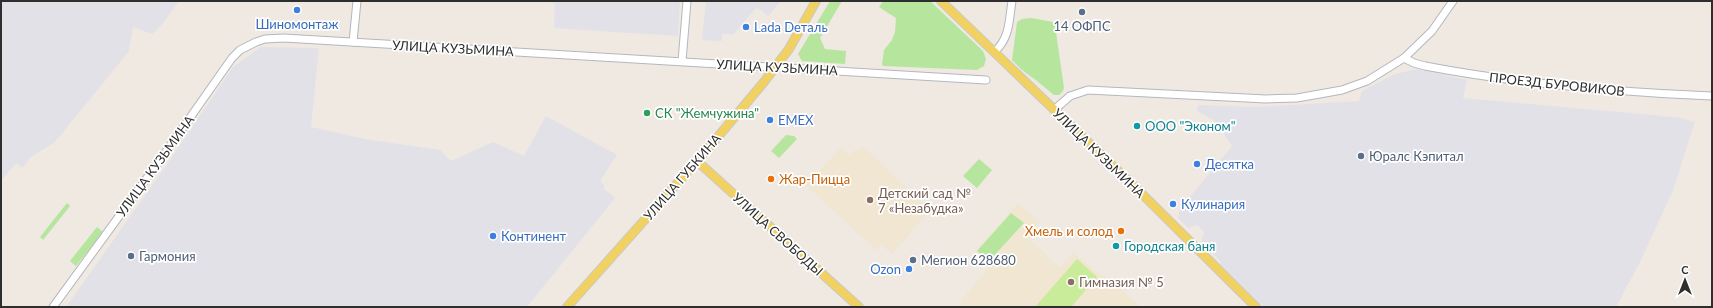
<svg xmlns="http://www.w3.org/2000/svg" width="1713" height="308" font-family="Lato,sans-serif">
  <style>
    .industrial { fill: #e3e1e8 }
    .education { fill: #f0e6d1 }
    .green { fill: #b6e59e }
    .pitch { fill: #c9ec9a }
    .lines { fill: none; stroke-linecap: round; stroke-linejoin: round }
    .minor-casing { stroke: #b4b7c1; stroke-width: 9 }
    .major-casing { stroke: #c9c9c9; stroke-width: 10 }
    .minor { stroke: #fff; stroke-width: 7 }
    .major { stroke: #f2d163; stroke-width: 8 }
    .shop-dot { fill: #3f7fe0; stroke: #fff; stroke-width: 1.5 }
    .service-dot { fill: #5c6f8a; stroke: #fff; stroke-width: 1.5 }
    .leisure-dot { fill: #2e9e5b; stroke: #fff; stroke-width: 1.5 }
    .culture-dot { fill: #0f9aa8; stroke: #fff; stroke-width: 1.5 }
    .food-dot { fill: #e8710a; stroke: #fff; stroke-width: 1.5 }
    .education-dot { fill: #8d6e63; stroke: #fff; stroke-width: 1.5 }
    .labels { text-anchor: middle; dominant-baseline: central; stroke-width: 3.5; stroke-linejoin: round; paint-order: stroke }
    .shop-label { font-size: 13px; fill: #366cbe; stroke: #fff; text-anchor: start }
    .service-label { font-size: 13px; fill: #4e5e75; stroke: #fff; text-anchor: start }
    .street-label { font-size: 13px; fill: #2e2e2e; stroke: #fff }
    .leisure-label { font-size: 13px; fill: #27864d; stroke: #fff; text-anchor: start }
    .culture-label { font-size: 13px; fill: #0d838f; stroke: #fff; text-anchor: start }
    .food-label { font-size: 13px; fill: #c56008; stroke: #fff; text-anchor: start }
    .education-label { font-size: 13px; fill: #785e54; stroke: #fff; text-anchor: start }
  </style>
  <rect width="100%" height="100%" fill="#efe9e1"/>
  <!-- industrial -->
  <g class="industrial">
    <path d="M1,1H179L164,22L152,34L133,27L129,51L55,142L31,157L22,168L16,163L1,181Z"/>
    <path d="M539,1H680L678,36L554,28L555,3Z"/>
    <path d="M706,1H781L768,16L758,8L755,9L734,34H722V41L702,40Z"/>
    <path d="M261,47L319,48L311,127L365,139L440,150L451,161L493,142L524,156L546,116L617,155L600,181L605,186L603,188L615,198L527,307H66L166,166L233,67Z"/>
    <path d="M1417,69L1467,80L1463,98L1652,115L1681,118L1695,122L1673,190L1641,260L1616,307H1264L1220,264L1221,262L1201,242L1204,232L1197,225L1188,228L1178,218L1180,209L1232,146L1215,121L1197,111L1198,105L1257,107L1359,101L1362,91L1395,74Z"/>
  </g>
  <!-- education -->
  <g class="education">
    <path d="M862,146L930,210L892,254L881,244L876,250L806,185L841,148L849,155L855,150L857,151Z"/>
    <path d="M1018,203L1040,222L1027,237L1046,254L1049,259L1060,267L1073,252L1100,275L1107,277L1141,307H962L961,301L988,268L973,254Z"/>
  </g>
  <!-- green -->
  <g class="green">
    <path d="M830,1H842L820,38L825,49L846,51L845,64L802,61L798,54Z"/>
    <path d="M883,1H930L983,51L986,59L984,66L977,70L883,66L882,64L884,50L892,40L895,32L896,18L879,7Z"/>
    <path d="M1031,18L1053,22L1055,25L1064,88L1063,91L1059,95H1054L1037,81L1022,70L1012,60L1017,22L1022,19Z"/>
    <path d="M786,135L794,136L797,139L779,158L771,151Z"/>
    <path d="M979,159L992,170L977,188L963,176Z"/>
    <path d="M67,203L70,206L43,240L40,237Z"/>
    <path d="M1011,213L1024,223L989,261L977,251Z"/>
    <path d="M97,227L103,232L76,266L70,261Z"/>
  </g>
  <!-- pitch -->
  <path class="pitch" d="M1077,259L1097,277L1071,307H1035Z"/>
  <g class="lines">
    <!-- minor casing -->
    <g class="minor-casing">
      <g id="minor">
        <path d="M353,42L357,1"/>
        <path d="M994,52C1010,39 1009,20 1012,1"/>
        <path d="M1404,58L1414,63L1425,66C1519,84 1616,92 1712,96"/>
        <path d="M682,61L687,1"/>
        <path d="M1054,110L1070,96L1088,90L1266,99L1297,98L1342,90L1367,81L1404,58L1432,31L1453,1"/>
        <path d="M53,307L168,149L232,58L240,50L256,42L265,39L284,38L986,80"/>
      </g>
    </g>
    <!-- major casing -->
    <g class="major-casing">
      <g id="major">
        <path d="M941,1L1138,190L1256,307"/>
        <path d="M697,161L859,307"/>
        <path d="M567,307L706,151L764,82L789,49L816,1"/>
      </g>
    </g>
    <!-- minor -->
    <use href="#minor" class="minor"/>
    <!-- major -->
    <use href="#major" class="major"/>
  </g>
  <!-- markers -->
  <g class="shop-dot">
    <circle cx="297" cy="10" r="4"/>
    <circle cx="746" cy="27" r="4"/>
    <circle cx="770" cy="120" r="4"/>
    <circle cx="1197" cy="164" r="4"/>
    <circle cx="1173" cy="204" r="4"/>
    <circle cx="493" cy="236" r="4"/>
    <circle cx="909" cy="269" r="4"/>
  </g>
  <g class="service-dot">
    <circle cx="1082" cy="12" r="4"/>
    <circle cx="1361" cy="156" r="4"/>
    <circle cx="131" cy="256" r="4"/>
    <circle cx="913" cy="260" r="4"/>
  </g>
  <circle class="leisure-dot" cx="647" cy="113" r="4"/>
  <g class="culture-dot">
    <circle cx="1137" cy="126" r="4"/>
    <circle cx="1116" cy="246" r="4"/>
  </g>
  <g class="food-dot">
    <circle cx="771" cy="179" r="4"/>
    <circle cx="1121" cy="231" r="4"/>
  </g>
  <g class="education-dot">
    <circle cx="870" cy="200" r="4"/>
    <circle cx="1071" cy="282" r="4"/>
  </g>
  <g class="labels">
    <!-- shop labels -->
    <g class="shop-label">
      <text x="297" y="24" text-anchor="middle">Шиномонтаж</text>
      <text x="754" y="27">Lada Dеталь</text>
      <text x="778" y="120">EMEX</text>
      <text x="1205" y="164">Десятка</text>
      <text x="1181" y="204">Кулинария</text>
      <text x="501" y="236">Континент</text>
      <text x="901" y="269" text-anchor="end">Ozon</text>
    </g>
    <!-- service labels -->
    <g class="service-label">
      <text x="1082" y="26" text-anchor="middle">14 ОФПС</text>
      <text x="1369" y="156">Юралс Кэпитал</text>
      <text x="139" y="256">Гармония</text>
      <text x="921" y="260">Мегион 628680</text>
    </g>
    <!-- street labels -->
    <g class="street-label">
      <text transform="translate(453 48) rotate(3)">УЛИЦА КУЗЬМИНА</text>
      <text transform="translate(777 67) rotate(3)">УЛИЦА КУЗЬМИНА</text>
      <text transform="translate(1557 84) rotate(6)">ПРОЕЗД БУРОВИКОВ</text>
      <text transform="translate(1099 153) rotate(44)">УЛИЦА КУЗЬМИНА</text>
      <text transform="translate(155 166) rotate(-54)">УЛИЦА КУЗЬМИНА</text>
      <text transform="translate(682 177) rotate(-49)">УЛИЦА ГУБКИНА</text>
      <text transform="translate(778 234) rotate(42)">УЛИЦА СВОБОДЫ</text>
    </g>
    <!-- leisure labels -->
    <g class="leisure-label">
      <text x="655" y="113">СК "Жемчужина"</text>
    </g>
    <!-- culture labels -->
    <g class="culture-label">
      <text x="1145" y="126">ООО "Эконом"</text>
      <text x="1124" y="246">Городская баня</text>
    </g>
    <!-- food labels -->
    <g class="food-label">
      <text x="779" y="179">Жар-Пицца</text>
      <text x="1113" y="231" text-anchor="end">Хмель и солод</text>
    </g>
    <!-- education labels -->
    <g class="education-label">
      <text x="878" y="193">Детский сад №<tspan x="878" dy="15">7 «Незабудка»</tspan></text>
      <text x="1079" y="282">Гимназия № 5</text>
    </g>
  </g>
  <!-- border -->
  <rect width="1713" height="308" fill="none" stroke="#2e2e2e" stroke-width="4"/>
  <!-- north arrow -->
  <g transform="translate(1685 280)" stroke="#ffffff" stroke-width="3" paint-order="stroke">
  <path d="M0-3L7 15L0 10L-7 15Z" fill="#2e2e2e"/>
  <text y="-6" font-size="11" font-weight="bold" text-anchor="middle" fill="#2e2e2e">С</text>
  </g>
</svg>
